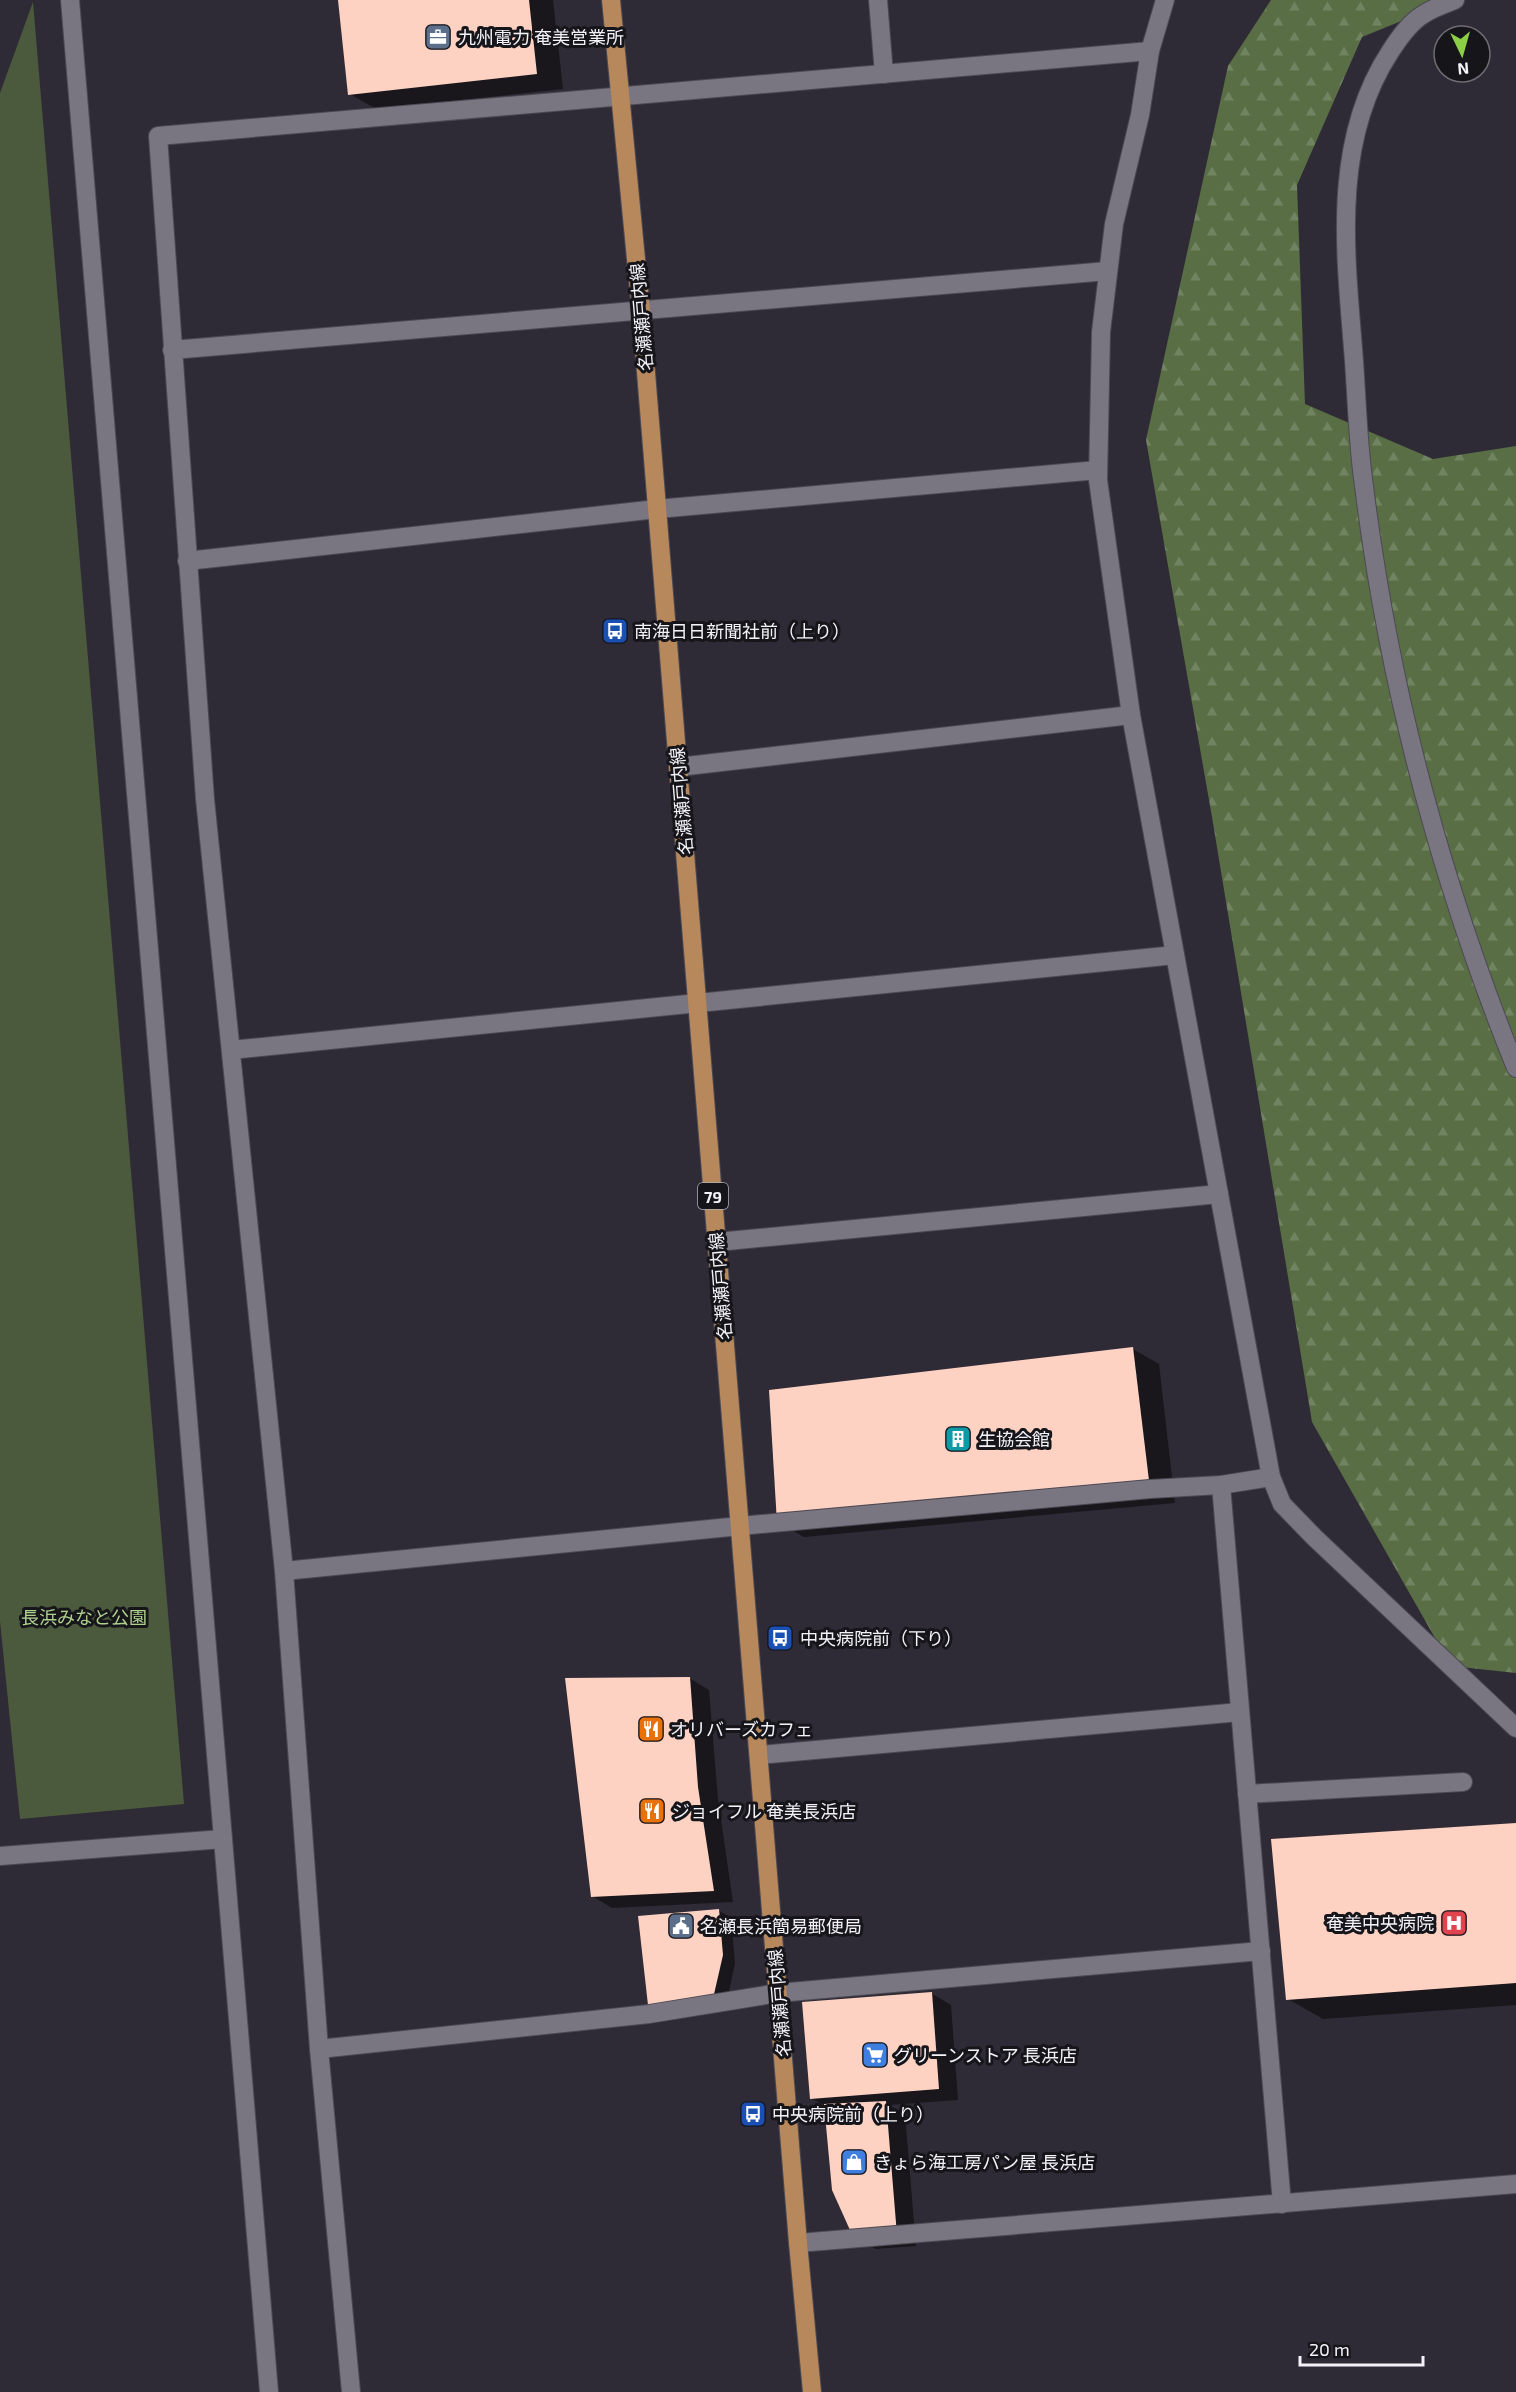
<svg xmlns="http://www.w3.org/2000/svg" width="1516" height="2392" font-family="'Exo 2','Noto Sans JP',sans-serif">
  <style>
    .forest { fill: url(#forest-firs) }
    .park { fill: #4b5a3c }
    .shadow { fill: #0007 }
    .building { fill: #fed2c3 }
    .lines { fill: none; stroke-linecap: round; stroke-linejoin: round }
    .lane-casing { stroke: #4c4953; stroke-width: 20 }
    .street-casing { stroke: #4c4953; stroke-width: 20 }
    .secondary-casing { stroke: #4c4953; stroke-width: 20 }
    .primary-casing { stroke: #4c4953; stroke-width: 20 }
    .lane { stroke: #797682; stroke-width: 18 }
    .street { stroke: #797682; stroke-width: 18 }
    .secondary { stroke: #797682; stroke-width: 18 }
    .primary { stroke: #b6885b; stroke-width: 18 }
    .labels { text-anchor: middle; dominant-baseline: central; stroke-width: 6; stroke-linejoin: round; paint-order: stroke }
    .shield { fill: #16151a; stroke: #b1b0b6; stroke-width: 1.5 }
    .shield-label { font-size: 16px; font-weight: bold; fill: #f4f2f9 }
    .poi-label { font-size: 18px; fill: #f4f2f9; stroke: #16151a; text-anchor: start }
    .street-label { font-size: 18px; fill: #f4f2f9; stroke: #16151a }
    .park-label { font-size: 18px; fill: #afd18e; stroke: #16151a }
  </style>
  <defs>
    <pattern id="forest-firs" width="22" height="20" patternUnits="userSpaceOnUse" patternTransform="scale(1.5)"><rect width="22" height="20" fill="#596e45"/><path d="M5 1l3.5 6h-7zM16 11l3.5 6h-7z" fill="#718361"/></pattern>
  </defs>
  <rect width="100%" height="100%" fill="#2f2b36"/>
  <!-- forest -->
  <path class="forest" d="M1271,0H1453L1362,37L1297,185L1305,404L1433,459L1516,446V1673L1451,1666L1312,1422L1212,817L1146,440L1228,66Z"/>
  <!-- park -->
  <path class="park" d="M33,2L184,1804L20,1819L0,1621V93Z"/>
  <!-- shadow -->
  <g class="shadow">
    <path d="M339,0H553L563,89L376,109L350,94Z"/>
    <path d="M1133,1349L1159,1364L1175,1503L804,1537L778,1522Z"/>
    <path d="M689,1678L709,1690L718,1799L733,1902L612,1908L592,1896Z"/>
    <path d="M1516,1824V2005L1323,2019L1288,1999Z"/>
    <path d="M718,1910L731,1918L735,1963L725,2010L664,2021L651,2013Z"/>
    <path d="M931,1993L951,2005L958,2100L889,2105L905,2114L916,2246L876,2249L856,2238L825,2106L811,2098Z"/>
  </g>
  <!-- building -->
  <g class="building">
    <path d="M338,0H529L537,74L348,95Z"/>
    <path d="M1133,1347L1150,1489L777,1523L769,1390Z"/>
    <path d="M690,1677L698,1787L714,1891L591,1897L565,1678Z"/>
    <path d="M1516,1823V1983L1286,2000L1271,1839Z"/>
    <path d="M719,1909L723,1955L712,2003L649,2014L638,1916Z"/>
    <path d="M932,1992L939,2089L810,2099L802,2002Z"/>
    <path d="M886,2101L897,2235L854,2239L832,2190L824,2104Z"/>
  </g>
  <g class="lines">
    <!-- lane casing -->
    <g class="lane-casing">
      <path id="lane" d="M1247,1794L1463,1782"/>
    </g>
    <!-- street casing -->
    <g class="street-casing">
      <g id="street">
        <path d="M878,0L884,74"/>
        <path d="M1165,0L1150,51L1140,115L1114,224L1101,332L1098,480L1131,715L1271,1477L1282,1504L1314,1537L1516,1728"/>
        <path d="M1455,0C1445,4 1433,8 1424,14C1410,22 1399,38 1390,52C1330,144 1346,257 1354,361C1357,403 1358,445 1364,486C1389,688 1440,880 1516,1068"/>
        <path d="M172,350L1108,271"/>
        <path d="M187,561L657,509L1098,470"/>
        <path d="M678,767L1131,715"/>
        <path d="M231,1050L1175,955"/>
        <path d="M717,1242L1219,1194"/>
        <path d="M1221,1485L1282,2204"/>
        <path d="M284,1571L740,1526L1150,1489L1221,1485L1271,1477"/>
        <path d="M759,1755L1240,1712"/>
        <path d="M319,2049L649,2014L778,1993L1261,1951"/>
        <path d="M798,2243L1516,2184"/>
        <path d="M351,2392L319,2049L284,1571L205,799L158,136L1150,51"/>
      </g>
    </g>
    <!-- secondary casing -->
    <g class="secondary-casing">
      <g id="secondary">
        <path d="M70,0L269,2392"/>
        <path d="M0,1856L223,1839"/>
      </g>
    </g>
    <!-- primary casing -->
    <g class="primary-casing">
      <path id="primary" d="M611,0L641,311L798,2243L812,2392"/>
    </g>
    <!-- lane -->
    <use href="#lane" class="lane"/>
    <!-- street -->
    <use href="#street" class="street"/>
    <!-- secondary -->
    <use href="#secondary" class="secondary"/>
    <!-- primary -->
    <use href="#primary" class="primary"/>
  </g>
  <!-- icons -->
  <defs>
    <g id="office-square" transform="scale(1.35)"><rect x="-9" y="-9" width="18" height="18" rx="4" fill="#5c6f8a" stroke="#16151a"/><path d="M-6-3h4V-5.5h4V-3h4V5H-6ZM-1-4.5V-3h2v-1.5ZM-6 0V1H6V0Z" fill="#fff"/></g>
    <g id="bus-square" transform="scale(1.35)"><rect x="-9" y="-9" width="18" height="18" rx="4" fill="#1a4fb4" stroke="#16151a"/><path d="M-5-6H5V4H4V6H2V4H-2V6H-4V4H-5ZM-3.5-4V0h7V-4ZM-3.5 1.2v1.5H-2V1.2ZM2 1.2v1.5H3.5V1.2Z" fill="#fff"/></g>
    <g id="building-square" transform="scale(1.35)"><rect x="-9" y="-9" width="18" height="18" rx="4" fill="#0f9aa8" stroke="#16151a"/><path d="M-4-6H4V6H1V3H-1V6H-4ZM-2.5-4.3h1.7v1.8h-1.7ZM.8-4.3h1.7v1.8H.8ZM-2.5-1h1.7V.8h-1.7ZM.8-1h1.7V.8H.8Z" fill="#fff"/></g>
    <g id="restaurant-square" transform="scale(1.35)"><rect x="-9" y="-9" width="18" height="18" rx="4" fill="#e8710a" stroke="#16151a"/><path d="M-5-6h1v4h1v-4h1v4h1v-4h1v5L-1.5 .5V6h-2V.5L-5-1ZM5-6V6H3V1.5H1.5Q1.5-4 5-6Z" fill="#fff"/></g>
    <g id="hospital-square" transform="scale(1.35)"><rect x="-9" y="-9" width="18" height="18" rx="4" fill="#e0444e" stroke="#16151a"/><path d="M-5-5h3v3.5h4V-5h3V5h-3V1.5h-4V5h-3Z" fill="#fff"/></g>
    <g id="civic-square" transform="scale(1.35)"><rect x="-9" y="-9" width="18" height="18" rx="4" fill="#5c6f8a" stroke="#16151a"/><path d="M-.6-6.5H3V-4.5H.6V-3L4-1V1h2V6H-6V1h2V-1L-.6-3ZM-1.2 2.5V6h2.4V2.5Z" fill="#fff"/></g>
    <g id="supermarket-square" transform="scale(1.35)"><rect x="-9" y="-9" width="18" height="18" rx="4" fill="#3f7fe0" stroke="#16151a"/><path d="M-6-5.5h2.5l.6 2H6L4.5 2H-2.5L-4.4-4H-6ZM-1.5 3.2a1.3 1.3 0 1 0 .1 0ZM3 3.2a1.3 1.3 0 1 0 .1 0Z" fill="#fff"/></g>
    <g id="shop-square" transform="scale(1.35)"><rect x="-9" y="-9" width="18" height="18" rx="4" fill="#3f7fe0" stroke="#16151a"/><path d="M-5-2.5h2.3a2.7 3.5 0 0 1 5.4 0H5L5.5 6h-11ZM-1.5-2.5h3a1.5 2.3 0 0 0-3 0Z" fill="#fff"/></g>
  </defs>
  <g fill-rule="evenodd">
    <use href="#office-square" x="438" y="37"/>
    <use href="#bus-square" x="615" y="631"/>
    <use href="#building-square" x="958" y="1439"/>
    <use href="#bus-square" x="780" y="1638"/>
    <use href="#restaurant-square" x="651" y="1729"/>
    <use href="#restaurant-square" x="652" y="1811"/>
    <use href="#hospital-square" x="1454" y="1923"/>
    <use href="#civic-square" x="681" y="1926"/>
    <use href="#supermarket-square" x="875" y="2055"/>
    <use href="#bus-square" x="753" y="2114"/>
    <use href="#shop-square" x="854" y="2162"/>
  </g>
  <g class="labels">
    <!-- shield labels -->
    <rect class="shield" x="698" y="1183" width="30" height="26" rx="4.5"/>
    <g class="shield-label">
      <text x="713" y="1196">79</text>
    </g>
    <!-- poi labels -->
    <g class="poi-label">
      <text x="458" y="37">九州電力 奄美営業所</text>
      <text x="634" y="631">南海日日新聞社前（上り）</text>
      <text x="978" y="1439">生協会館</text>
      <text x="800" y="1638">中央病院前（下り）</text>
      <text x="670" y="1729">オリバーズカフェ</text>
      <text x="672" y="1811">ジョイフル 奄美長浜店</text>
      <text x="1434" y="1923" text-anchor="end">奄美中央病院</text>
      <text x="700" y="1926">名瀬長浜簡易郵便局</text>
      <text x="894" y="2055">グリーンストア 長浜店</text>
      <text x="772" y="2114">中央病院前（上り）</text>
      <text x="874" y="2162">きょら海工房パン屋 長浜店</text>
    </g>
    <!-- street labels -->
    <g class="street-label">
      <text transform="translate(641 317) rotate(-95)">名瀬瀬戸内線</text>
      <text transform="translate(681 801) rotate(-95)">名瀬瀬戸内線</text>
      <text transform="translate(720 1286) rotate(-95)">名瀬瀬戸内線</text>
      <text transform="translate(779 2003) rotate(-95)">名瀬瀬戸内線</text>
    </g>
    <!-- park labels -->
    <g class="park-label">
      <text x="84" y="1617">長浜みなと公園</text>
    </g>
  </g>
  <!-- north arrow -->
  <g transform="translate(1462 54) rotate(175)"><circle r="28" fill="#16151a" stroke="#6f6d73" stroke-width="1.5"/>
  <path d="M0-4.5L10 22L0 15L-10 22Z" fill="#8cce46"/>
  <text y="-9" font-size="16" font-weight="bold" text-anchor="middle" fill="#f4f2f9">N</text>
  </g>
  <!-- scale -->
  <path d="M1300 2356v9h123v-9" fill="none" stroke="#f4f2f9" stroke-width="3"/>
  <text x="1309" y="2356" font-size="18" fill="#f4f2f9" stroke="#16151a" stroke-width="4.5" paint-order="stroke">20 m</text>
</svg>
